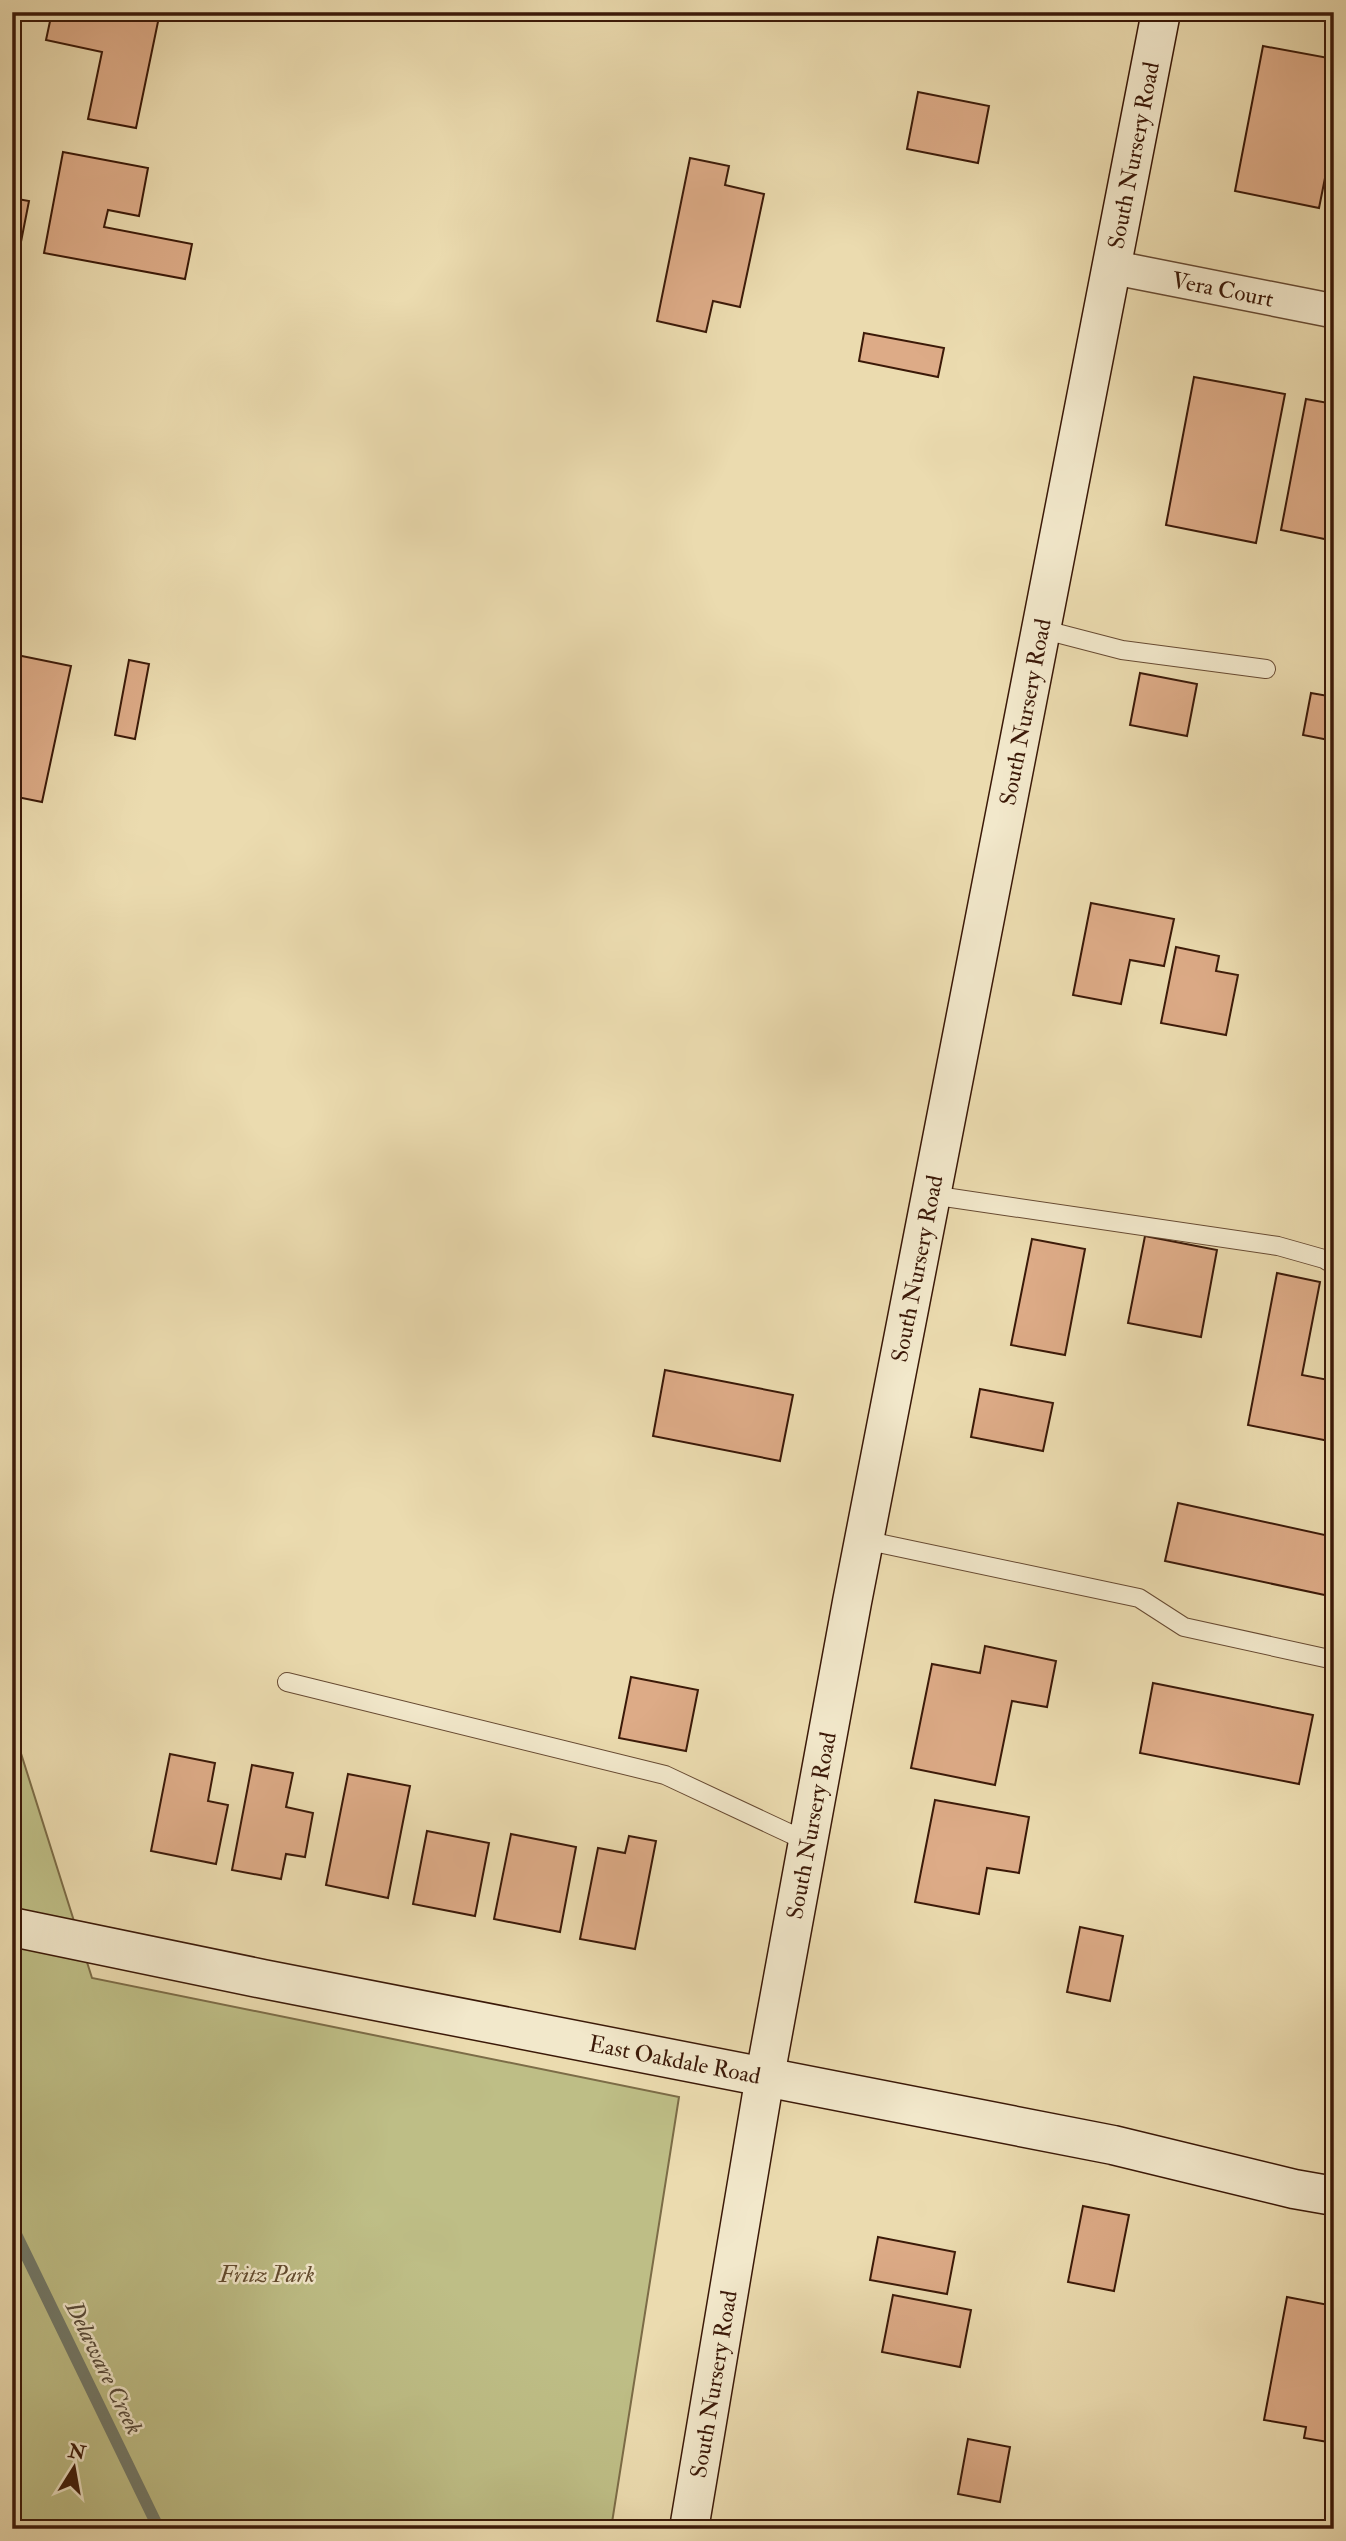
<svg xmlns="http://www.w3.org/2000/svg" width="1346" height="2541" font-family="'IM FELL Double Pica',serif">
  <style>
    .green { fill: #bebe86; stroke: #7c6c47; stroke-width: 2 }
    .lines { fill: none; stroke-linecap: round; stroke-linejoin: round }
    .stream { stroke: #737a6a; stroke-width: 12 }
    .building { fill: #ddab87; stroke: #3b1908; stroke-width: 2 }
    .lane-casing { stroke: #674a32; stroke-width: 20 }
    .street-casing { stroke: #674a32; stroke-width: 36 }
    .secondary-casing { stroke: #3b1908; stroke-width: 41 }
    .lane { stroke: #f2e8cb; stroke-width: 18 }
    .street { stroke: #f2e8cb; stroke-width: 33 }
    .secondary { stroke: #f2e8cb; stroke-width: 38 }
    .labels { text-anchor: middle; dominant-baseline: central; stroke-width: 5; stroke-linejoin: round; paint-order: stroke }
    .street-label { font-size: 23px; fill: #3b1908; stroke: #f2e8cb }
    .park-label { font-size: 23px; font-style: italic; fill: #624b2e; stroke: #f2e8cb }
    .water-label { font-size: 24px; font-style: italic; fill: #574a39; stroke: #f2e8cb }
  </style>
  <rect width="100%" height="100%" fill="#ebdbaf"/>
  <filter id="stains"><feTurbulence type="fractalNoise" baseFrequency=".00286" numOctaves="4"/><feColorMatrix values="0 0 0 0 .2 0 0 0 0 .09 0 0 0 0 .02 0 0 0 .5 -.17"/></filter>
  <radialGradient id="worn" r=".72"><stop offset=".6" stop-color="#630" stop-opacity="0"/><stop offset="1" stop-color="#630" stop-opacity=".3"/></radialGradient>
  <!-- green -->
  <path class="green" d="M12,1725L92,1978L679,2097L611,2529H12Z"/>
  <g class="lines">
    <!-- stream -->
    <path class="stream" d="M12,2226L159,2529"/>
  </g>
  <!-- building -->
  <g class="building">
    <path d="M52,12H160L136,128L88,119L102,52L46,40Z"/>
    <path d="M1263,46L1334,59V133L1319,208L1235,191Z"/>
    <path d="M918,92L989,106L978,163L907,149Z"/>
    <path d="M63,152L148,168L139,216L108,210L104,227L192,244L185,279L44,253Z"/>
    <path d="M690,158L729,166L725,185L764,194L740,307L713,301L706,332L657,321Z"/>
    <path d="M12,198L29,201L20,247L12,246Z"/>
    <path d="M864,333L944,348L938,377L859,361Z"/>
    <path d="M1194,377L1285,394L1256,543L1166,525Z"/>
    <path d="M1306,399L1334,404V541L1281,530Z"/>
    <path d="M12,654L71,666L42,802L12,796Z"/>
    <path d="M129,660L149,664L135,739L115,735Z"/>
    <path d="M1140,673L1197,684L1187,736L1130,725Z"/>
    <path d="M1311,693L1334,697V741L1303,735Z"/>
    <path d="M1091,903L1174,919L1164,966L1130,960L1121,1004L1073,995Z"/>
    <path d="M1176,947L1219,956L1216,971L1238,975L1226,1035L1161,1023Z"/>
    <path d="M1145,1236L1217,1250L1201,1337L1128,1323Z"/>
    <path d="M1032,1239L1085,1249L1065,1355L1011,1345Z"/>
    <path d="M1277,1273L1320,1282L1302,1375L1334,1381V1442L1248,1425Z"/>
    <path d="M665,1370L793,1395L780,1461L653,1436Z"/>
    <path d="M980,1389L1053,1403L1043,1451L971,1437Z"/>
    <path d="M1178,1503L1334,1537V1597L1165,1561Z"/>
    <path d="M985,1646L1056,1661L1047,1707L1012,1701L995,1785L911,1768L932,1664L980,1673Z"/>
    <path d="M631,1677L698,1690L686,1751L619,1738Z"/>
    <path d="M1153,1683L1313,1715L1299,1784L1140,1753Z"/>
    <path d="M170,1754L215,1763L208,1801L228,1805L216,1864L151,1851Z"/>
    <path d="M252,1765L293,1773L286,1807L313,1813L305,1857L286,1854L281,1879L232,1870Z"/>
    <path d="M348,1774L410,1786L388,1898L326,1885Z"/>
    <path d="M935,1800L1029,1817L1019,1873L987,1868L979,1914L915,1902Z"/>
    <path d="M427,1831L489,1843L475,1916L413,1904Z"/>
    <path d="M511,1834L576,1847L560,1932L494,1919Z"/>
    <path d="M629,1836L656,1841L635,1949L580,1939L598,1848L625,1853Z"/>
    <path d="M1080,1927L1123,1936L1110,2001L1067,1992Z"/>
    <path d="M1083,2206L1129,2215L1114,2291L1068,2282Z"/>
    <path d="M878,2237L955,2252L947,2294L870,2280Z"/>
    <path d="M893,2295L971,2310L960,2367L882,2352Z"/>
    <path d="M1287,2297L1334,2306V2443L1304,2438L1306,2427L1264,2420Z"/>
    <path d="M968,2439L1010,2447L1000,2502L958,2494Z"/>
  </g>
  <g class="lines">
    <!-- lane casing -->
    <g class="lane-casing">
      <g id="lane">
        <path d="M1041,629L1122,650L1266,669"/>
        <path d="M931,1195L1278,1246L1324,1259L1334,1265"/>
        <path d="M864,1540L1139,1598L1184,1627L1334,1660"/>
        <path d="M287,1682L665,1775L808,1842"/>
      </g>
    </g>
    <!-- street casing -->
    <g class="street-casing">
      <g id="street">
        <path id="s1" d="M1111,267L1334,311"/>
      </g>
    </g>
    <!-- secondary casing -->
    <g class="secondary-casing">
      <g id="secondary">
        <path id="s2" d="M12,1927L263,1979L1113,2145L1294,2189L1334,2196"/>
        <path id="s3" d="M689,2529L765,2076L852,1602L1161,12"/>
      </g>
    </g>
    <!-- lane -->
    <use href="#lane" class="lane"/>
    <!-- street -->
    <use href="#street" class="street"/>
    <!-- secondary -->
    <use href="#secondary" class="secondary"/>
  </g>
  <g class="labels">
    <!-- street labels -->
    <g class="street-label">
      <text stroke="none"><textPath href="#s3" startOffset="2415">South Nursery Road</textPath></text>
      <text stroke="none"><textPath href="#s1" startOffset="114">Vera Court</textPath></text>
      <text stroke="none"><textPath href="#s3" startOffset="1848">South Nursery Road</textPath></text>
      <text stroke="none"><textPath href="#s3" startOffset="1281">South Nursery Road</textPath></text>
      <text stroke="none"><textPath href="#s3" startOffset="714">South Nursery Road</textPath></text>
      <text stroke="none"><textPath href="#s2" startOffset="676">East Oakdale Road</textPath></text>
      <text stroke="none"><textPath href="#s3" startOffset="147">South Nursery Road</textPath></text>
    </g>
    <!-- park labels -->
    <g class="park-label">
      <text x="267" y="2274">Fritz Park</text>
    </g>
    <!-- water labels -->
    <g class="water-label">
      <text transform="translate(104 2368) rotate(64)">Delaware Creek</text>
    </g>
  </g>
  <!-- margin -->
  <rect width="1346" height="2541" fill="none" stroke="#ebdbaf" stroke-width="42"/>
  <rect x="14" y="14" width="1318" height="2513" fill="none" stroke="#3b1908" stroke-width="3.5"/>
  <rect x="21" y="21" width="1304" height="2499" fill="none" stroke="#3b1908" stroke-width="2"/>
  <!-- north arrow -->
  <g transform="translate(74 2468) rotate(11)" stroke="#f2e8cb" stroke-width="5" paint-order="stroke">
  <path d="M0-5L12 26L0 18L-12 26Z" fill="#3b1908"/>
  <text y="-10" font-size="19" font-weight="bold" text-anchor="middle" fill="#3b1908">N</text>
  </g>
  <rect width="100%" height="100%" filter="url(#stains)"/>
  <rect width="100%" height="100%" fill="url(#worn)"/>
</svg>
